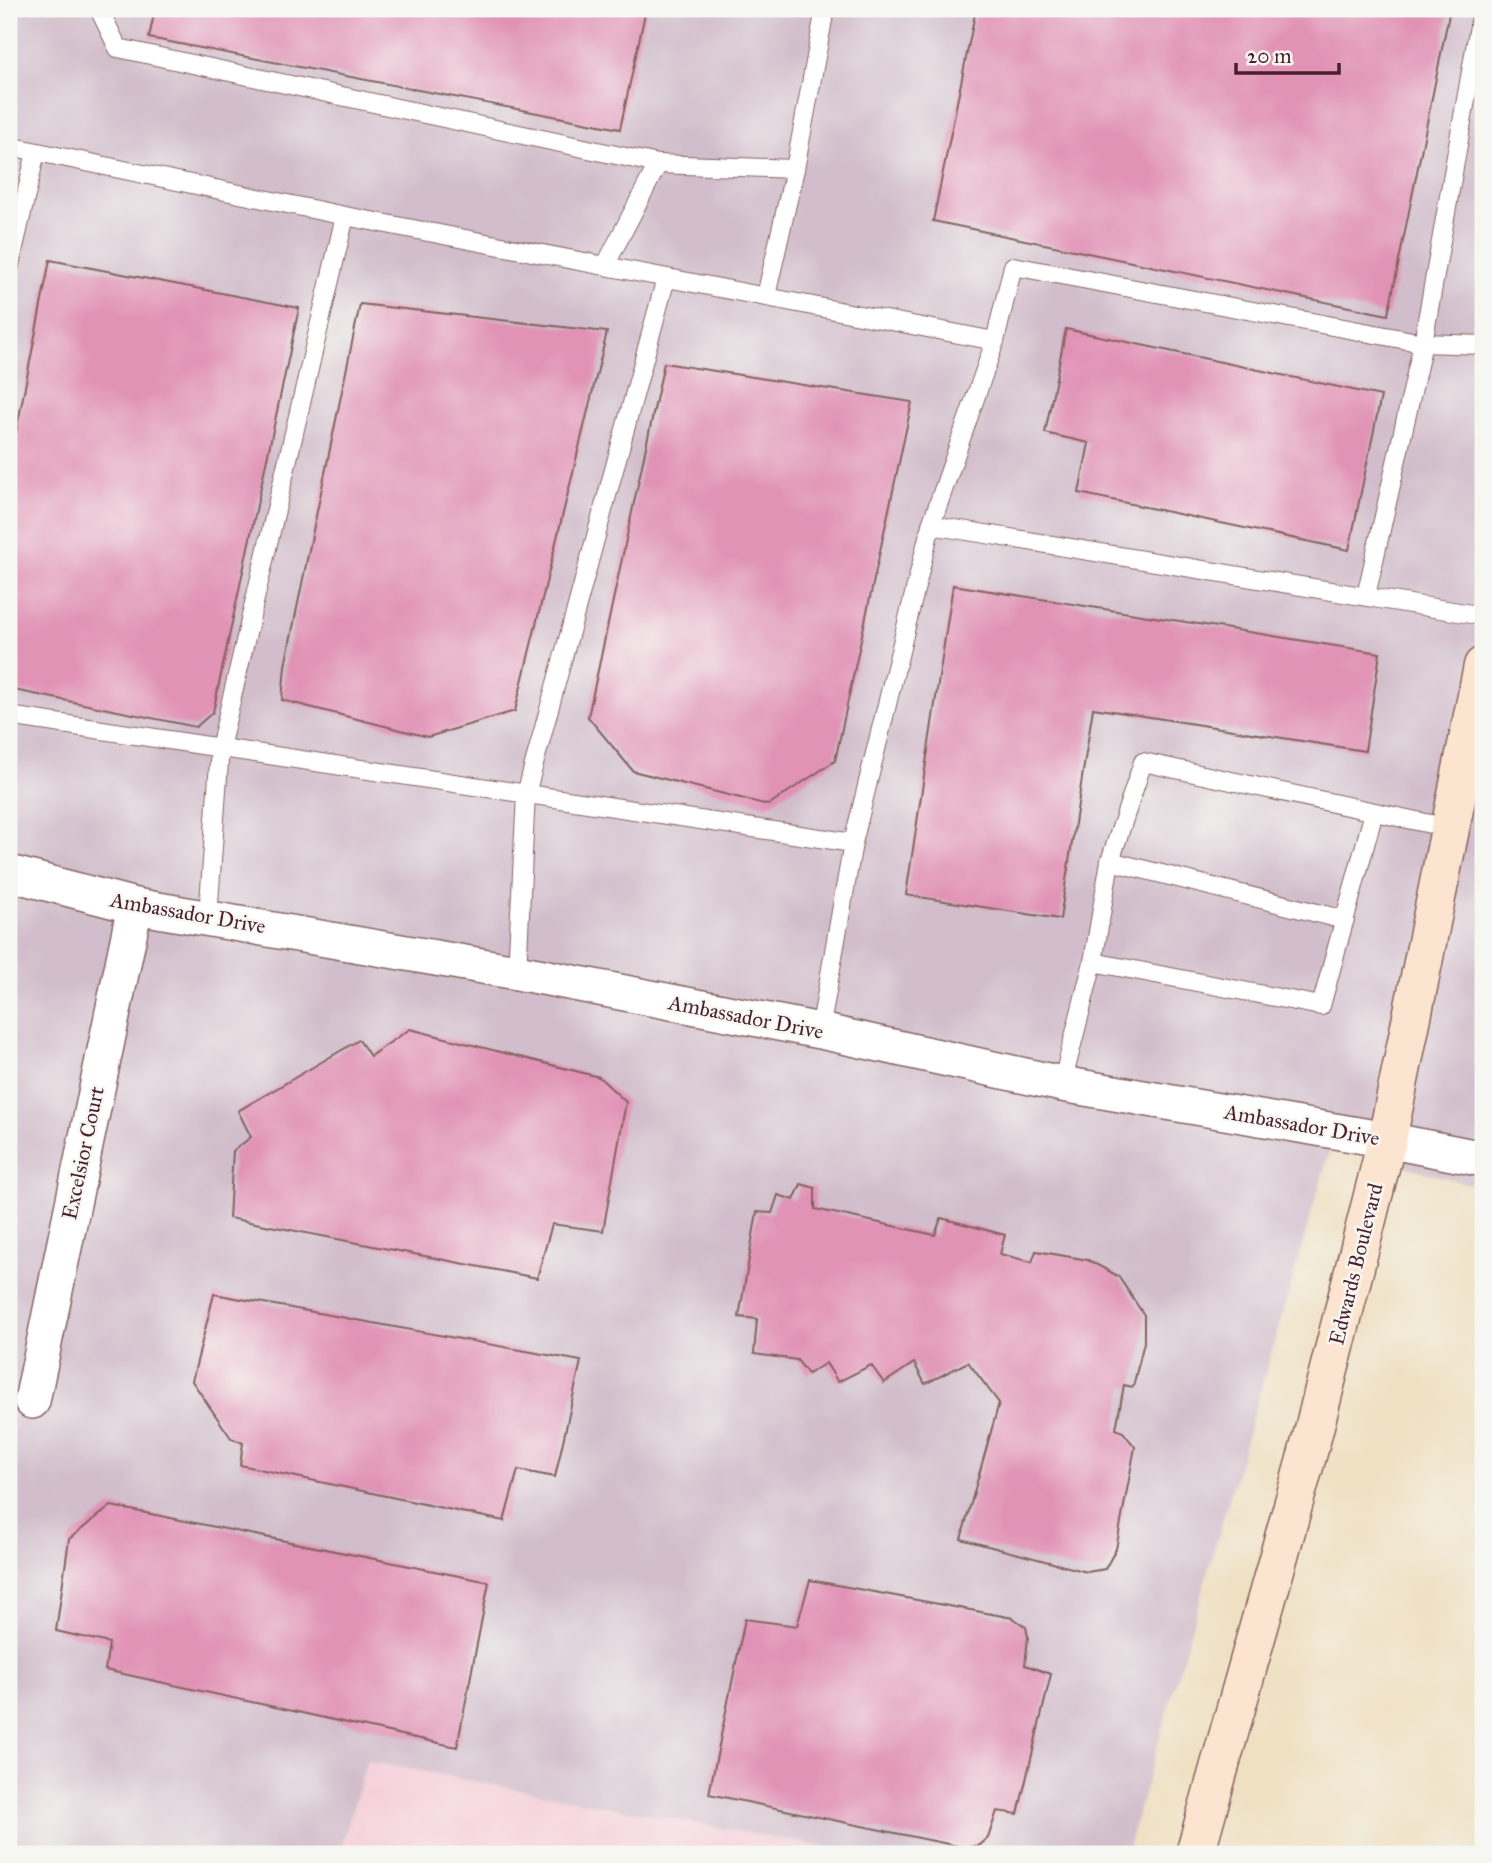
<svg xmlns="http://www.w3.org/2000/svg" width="1492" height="1863" font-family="'IM FELL Great Primer',serif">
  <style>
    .built { fill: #f6cfd9 }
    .industrial { fill: #d1bdcb }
    .building { fill: #e193b6 }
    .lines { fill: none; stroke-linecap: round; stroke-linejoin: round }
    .lane-casing { stroke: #846360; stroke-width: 20 }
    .street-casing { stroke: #846360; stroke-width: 38 }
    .secondary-casing { stroke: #846360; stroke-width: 41 }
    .lane { stroke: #fff; stroke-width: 18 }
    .street { stroke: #fff; stroke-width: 35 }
    .secondary { stroke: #fce5d0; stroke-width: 38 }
    .labels { text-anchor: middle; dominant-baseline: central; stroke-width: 5; stroke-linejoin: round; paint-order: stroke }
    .street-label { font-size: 21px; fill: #4a1f2b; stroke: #f6f6f2 }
  </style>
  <rect width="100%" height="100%" fill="#f6f6f2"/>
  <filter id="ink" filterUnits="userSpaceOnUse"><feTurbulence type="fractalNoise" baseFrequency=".0143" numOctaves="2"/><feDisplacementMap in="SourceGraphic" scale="14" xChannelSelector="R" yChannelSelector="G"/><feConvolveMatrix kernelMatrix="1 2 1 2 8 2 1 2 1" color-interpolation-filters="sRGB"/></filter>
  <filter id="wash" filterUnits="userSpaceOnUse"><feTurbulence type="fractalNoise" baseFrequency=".00686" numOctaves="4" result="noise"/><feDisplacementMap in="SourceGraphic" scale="28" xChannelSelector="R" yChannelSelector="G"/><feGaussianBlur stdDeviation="1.57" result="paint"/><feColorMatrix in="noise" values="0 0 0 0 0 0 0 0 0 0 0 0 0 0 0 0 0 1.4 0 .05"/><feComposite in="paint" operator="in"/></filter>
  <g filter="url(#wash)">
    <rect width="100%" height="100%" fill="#efe0c2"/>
    <!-- built -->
    <path class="built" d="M367,1761L859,1854H339Z"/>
    <!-- industrial -->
    <path class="industrial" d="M9,9H1483V1188L1331,1146L1126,1854H859L367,1761L339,1854H9Z"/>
    <g id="blocks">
      <!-- building -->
      <g class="building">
        <path d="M155,9H646L620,129L149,38Z"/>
        <path d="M976,9H1450L1388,315L933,221Z"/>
        <path d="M50,260L299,308L213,712L196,727L9,689V468Z"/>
        <path d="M360,304L607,332L515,711L428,737L282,700L285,666Z"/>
        <path d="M1066,329L1381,396L1349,550L1079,493L1089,443L1045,433Z"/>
        <path d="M664,363L912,402L835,761L768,805L633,771L588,717Z"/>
        <path d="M953,585L1380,653L1365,751L1093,708L1060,919L906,895Z"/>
        <path d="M410,1029L599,1077L626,1102L603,1231L552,1224L537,1278L229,1218L233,1151L251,1137L238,1111L359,1040L370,1056Z"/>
        <path d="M801,1184L815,1188V1209L935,1235L941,1218L1005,1235L1000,1254L1032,1262L1036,1251L1088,1260L1118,1276L1144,1315V1342L1133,1387L1124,1385L1116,1429L1123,1432L1135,1447L1116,1549L1105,1569L1087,1572L961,1539L999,1403L968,1362L925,1384L914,1363L884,1383L871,1365L838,1382L826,1363L808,1374L797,1360L754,1354L757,1319L739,1317L757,1212L772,1213L778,1195L794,1200Z"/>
        <path d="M214,1294L581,1361L555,1477L518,1470L504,1521L240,1465L243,1443L231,1438L192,1381Z"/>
        <path d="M111,1506L489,1582L457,1747L105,1670L109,1643L56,1631L69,1539Z"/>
        <path d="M810,1580L1013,1618L1026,1627L1028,1637L1025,1665L1051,1674L1018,1814L997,1811L988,1838L980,1845L967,1848L709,1794L745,1619L797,1626Z"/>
      </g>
    </g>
  </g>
  <g filter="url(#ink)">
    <use href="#blocks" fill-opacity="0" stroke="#846360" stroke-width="2"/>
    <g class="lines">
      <!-- lane casing -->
      <g class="lane-casing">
        <g id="lane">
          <path d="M99,9L118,48L658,164L605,266"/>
          <path d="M1482,9L1423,343L1483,345"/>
          <path d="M9,146L345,216L220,748L208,917"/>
          <path d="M658,164L795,169"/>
          <path d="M345,216L995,341L931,525L853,843"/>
          <path d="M9,269L36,152"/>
          <path d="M766,296L795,169L825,9"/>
          <path d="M995,341L1013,266L1423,343L1366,596"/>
          <path d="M931,525L1483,616"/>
          <path d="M9,716L853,843L820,1031"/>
          <path d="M1110,861L1345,920"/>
          <path d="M1093,962L1321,1006L1374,812"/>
          <path d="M517,972L526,794L666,278"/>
          <path d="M1062,1084L1093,962L1110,861L1143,762L1449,828"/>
        </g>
      </g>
      <!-- street casing -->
      <g class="street-casing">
        <g id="street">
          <path d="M9,873L135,906L517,972L820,1031L1062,1084L1387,1140L1483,1159"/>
          <path d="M32,1401L135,906"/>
        </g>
      </g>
      <!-- secondary casing -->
      <g class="secondary-casing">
        <path id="secondary" d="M1195,1854L1310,1445L1387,1140L1483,666"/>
      </g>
      <!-- lane -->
      <use href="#lane" class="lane"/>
      <!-- street -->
      <use href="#street" class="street"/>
      <!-- secondary -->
      <use href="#secondary" class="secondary"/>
    </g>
  </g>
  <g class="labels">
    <!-- street labels -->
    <g class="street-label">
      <text transform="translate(188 913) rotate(10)">Ambassador Drive</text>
      <text transform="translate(746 1017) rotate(11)">Ambassador Drive</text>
      <text transform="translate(1302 1125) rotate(10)">Ambassador Drive</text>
      <text transform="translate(83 1153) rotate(-78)">Excelsior Court</text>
      <text transform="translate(1356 1264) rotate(-76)">Edwards Boulevard</text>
    </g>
  </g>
  <!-- margin -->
  <rect width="1492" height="1863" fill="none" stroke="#f6f6f2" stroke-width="35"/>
  <!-- scale -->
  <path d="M1236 63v10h103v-10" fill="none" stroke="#4a1f2b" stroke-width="3.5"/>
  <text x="1247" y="63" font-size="21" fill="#4a1f2b" stroke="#f6f6f2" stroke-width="5" paint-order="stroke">20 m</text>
</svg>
